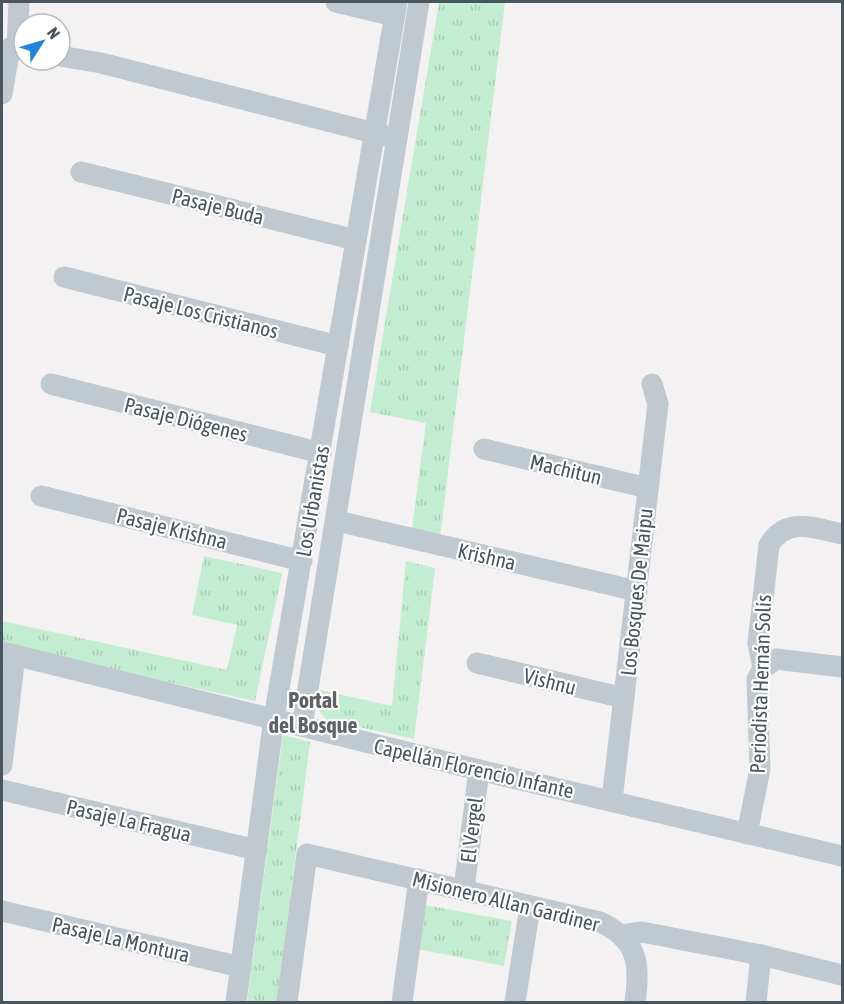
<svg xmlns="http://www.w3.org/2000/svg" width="844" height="1004" font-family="'Asap Condensed',sans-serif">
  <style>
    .grass { fill: url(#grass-tufts) }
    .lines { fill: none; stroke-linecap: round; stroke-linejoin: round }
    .street { stroke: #c0c9cf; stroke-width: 21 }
    .labels { text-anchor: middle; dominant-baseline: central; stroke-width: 4.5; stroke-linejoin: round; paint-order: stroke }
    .street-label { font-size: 21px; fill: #4a565d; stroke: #fff }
    .neighbourhood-label { font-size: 22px; font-weight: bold; fill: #5e6265; stroke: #fff }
  </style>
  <defs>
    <pattern id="grass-tufts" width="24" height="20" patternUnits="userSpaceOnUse" patternTransform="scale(1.5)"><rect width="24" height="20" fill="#c3edd0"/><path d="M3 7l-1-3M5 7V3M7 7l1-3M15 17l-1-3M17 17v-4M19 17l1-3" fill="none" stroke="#a9cdb5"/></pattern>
  </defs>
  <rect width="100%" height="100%" fill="#f3f1f1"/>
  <!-- grass -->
  <g class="grass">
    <path d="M439,2H505L440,538L411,535L426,423L370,412Z"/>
    <path d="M204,556L282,573L255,701L2,646V621L227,670L237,625L192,615Z"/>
    <path d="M406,561L435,568L414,739L327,720L317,709L320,690L392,706Z"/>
    <path d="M283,735L310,742L277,1002H247Z"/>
    <path d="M425,905L512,921L504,966L417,949Z"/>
  </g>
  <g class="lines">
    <!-- street -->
    <g class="street">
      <path d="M336,2L394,16"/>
      <path d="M17,49L19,2"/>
      <path d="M60,56L101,63L386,136"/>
      <path d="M2,94L10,48"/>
      <path d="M81,172L356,240"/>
      <path d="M64,277L338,346"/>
      <path d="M51,384L321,453"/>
      <path d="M484,449L648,488"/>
      <path d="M41,496L302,561"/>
      <path d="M337,521L637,591"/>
      <path d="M2,652L479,770L842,856"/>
      <path d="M477,663L624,698"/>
      <path d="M763,668L758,643L769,545C787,516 815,528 842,534"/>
      <path d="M302,726L419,2"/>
      <path d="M2,765L15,655"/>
      <path d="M2,790L257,850"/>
      <path d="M612,800L658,404L652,384"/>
      <path d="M747,834L760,769L757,679L763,668L776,659L842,667"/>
      <path d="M464,889L479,770"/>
      <path d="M2,911L241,967"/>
      <path d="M621,935L642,932L761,955L842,975"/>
      <path d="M236,1002L274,718L397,2"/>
      <path d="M287,1002L307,854L600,922C639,940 640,965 635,1002"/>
      <path d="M402,1002L419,879"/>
      <path d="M515,1002L530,907"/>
      <path d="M756,1002L761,955"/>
    </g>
  </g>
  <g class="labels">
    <!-- street labels -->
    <g class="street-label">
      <text transform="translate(218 206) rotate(14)">Pasaje Buda</text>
      <text transform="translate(201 312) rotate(14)">Pasaje Los Cristianos</text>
      <text transform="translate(186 419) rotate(14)">Pasaje Diógenes</text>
      <text transform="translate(566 469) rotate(13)">Machitun</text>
      <text transform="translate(312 501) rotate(-80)">Los Urbanistas</text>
      <text transform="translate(172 528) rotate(14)">Pasaje Krishna</text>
      <text transform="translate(487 556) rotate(13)">Krishna</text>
      <text transform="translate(636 592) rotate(-84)">Los Bosques De Maipu</text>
      <text transform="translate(550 681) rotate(14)">Vishnu</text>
      <text transform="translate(760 684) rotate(-88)">Periodista Hernán Solís</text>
      <text transform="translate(474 768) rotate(13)">Capellán Florencio Infante</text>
      <text transform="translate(129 820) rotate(13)">Pasaje La Fragua</text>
      <text transform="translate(471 830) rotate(-83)">El Vergel</text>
      <text transform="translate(506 901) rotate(14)">Misionero Allan Gardiner</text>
      <text transform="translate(121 939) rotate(13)">Pasaje La Montura</text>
    </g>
    <!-- neighbourhood labels -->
    <g class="neighbourhood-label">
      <text x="313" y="700">Portal<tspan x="313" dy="25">del Bosque</tspan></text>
    </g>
  </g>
  <!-- border -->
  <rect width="844" height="1004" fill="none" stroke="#4a565d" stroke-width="6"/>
  <!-- north arrow -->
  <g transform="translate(42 42) rotate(53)"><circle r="28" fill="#ffffff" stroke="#b7bbbe" stroke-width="1.5"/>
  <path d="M0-4.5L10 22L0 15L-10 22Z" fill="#2483da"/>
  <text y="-9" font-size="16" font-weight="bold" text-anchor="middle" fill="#4a565d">N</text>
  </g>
</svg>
